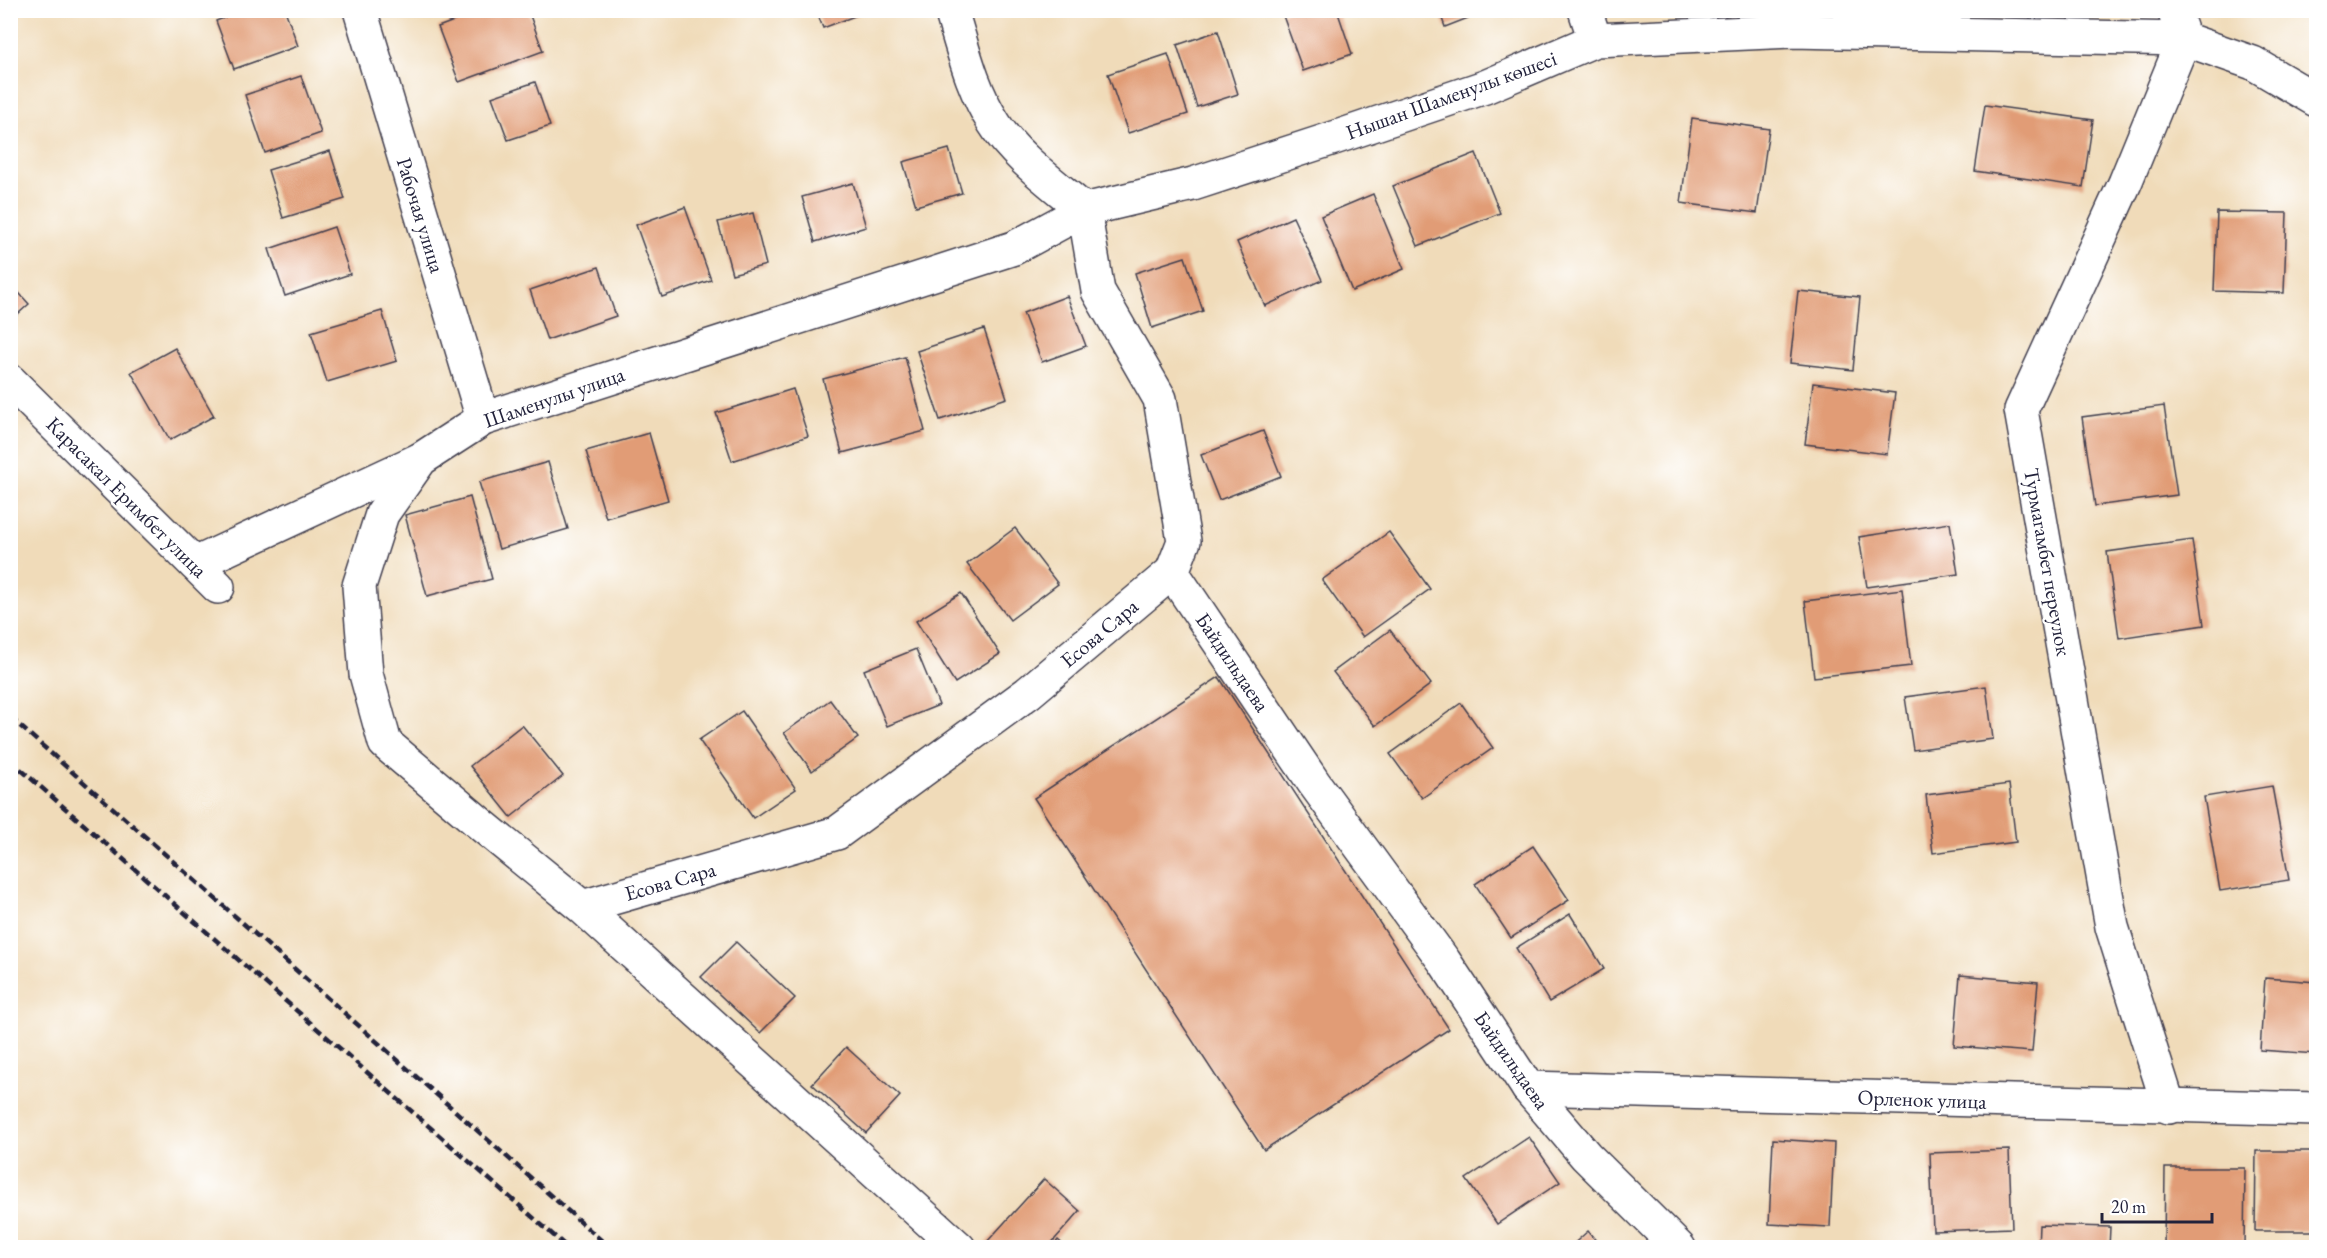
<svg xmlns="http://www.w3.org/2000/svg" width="2327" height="1258" font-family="'EB Garamond',serif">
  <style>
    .building { fill: #e19c76 }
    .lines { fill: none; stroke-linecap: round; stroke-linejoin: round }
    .minor-casing { stroke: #413e4e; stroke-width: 36 }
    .tertiary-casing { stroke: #413e4e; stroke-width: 36 }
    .minor { stroke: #fff; stroke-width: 33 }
    .tertiary { stroke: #fff; stroke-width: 33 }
    .rail { stroke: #22223b; stroke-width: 4.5; stroke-dasharray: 9 4.5; stroke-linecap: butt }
    .labels { text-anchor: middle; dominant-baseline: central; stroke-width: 4.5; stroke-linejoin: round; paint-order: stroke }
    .street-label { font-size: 21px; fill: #22223b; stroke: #fff }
  </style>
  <rect width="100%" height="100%" fill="#fff"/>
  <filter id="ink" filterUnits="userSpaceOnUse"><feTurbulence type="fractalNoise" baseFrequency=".0167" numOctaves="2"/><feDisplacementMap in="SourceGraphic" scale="12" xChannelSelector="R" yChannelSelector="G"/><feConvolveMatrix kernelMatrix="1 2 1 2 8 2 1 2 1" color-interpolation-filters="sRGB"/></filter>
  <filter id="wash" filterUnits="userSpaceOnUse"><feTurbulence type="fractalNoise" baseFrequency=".008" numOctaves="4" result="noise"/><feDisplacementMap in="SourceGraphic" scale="24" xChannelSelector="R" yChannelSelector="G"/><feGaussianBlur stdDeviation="1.35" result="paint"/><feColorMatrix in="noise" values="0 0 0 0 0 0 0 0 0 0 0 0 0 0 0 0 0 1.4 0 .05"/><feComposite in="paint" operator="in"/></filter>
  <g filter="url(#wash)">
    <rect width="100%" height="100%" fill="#f0dbb9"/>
    <g id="blocks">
      <!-- building -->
      <g class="building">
        <path d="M245,10H285L298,46L234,69L216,21Z"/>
        <path d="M483,10H528L543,51L459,82L438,27Z"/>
        <path d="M816,10H868V11L823,28Z"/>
        <path d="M1290,10H1337L1352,54L1303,71L1282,13Z"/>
        <path d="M1439,10H1486V11L1445,27Z"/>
        <path d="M1218,31L1238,94L1197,107L1177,45Z"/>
        <path d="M1168,54L1188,114L1128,133L1108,74Z"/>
        <path d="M301,76L321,133L265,153L245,95Z"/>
        <path d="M535,82L550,126L508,140L492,97Z"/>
        <path d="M1985,105L2093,120L2083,187L1975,171Z"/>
        <path d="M1692,118L1769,129L1757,213L1681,203Z"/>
        <path d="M949,149L962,193L916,206L903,162Z"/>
        <path d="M330,151L345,199L283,218L268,170Z"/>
        <path d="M1476,153L1500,213L1418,246L1393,186Z"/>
        <path d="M853,183L866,227L815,242L802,197Z"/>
        <path d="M1373,194L1404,269L1352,291L1321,216Z"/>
        <path d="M685,207L711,280L662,297L636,225Z"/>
        <path d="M2217,212L2287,213L2284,293L2214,291Z"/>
        <path d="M753,213L766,265L732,274L718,222Z"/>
        <path d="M1293,217L1322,280L1265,306L1237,242Z"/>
        <path d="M334,227L350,274L285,296L269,249Z"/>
        <path d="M1185,257L1203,311L1152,328L1135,273Z"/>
        <path d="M599,267L616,316L547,340L530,290Z"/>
        <path d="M10,283L29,304L10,321Z"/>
        <path d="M1798,291L1860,297L1853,370L1790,363Z"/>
        <path d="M1067,296L1086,346L1042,362L1023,313Z"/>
        <path d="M382,311L397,361L327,382L311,332Z"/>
        <path d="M984,329L1007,398L940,420L917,351Z"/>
        <path d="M175,348L214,416L170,440L131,372Z"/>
        <path d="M905,357L925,431L842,453L823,379Z"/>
        <path d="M1813,383L1895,393L1887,454L1805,444Z"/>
        <path d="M793,389L808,436L732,461L716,413Z"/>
        <path d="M2164,406L2177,495L2095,506L2082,417Z"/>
        <path d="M1263,431L1281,476L1219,500L1201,455Z"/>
        <path d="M649,433L668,500L606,518L586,451Z"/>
        <path d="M548,462L568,529L499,549L479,482Z"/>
        <path d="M470,497L492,579L427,596L405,515Z"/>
        <path d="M1950,523L1958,574L1867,587L1859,537Z"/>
        <path d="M1015,528L1058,584L1010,620L967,564Z"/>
        <path d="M1389,532L1430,589L1363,637L1322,580Z"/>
        <path d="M2192,540L2204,625L2119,638L2107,552Z"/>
        <path d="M1902,589L1911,666L1814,677L1805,601Z"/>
        <path d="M961,593L1000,654L955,683L916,621Z"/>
        <path d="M1390,630L1431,684L1375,726L1333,672Z"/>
        <path d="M916,649L939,705L887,726L864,670Z"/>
        <path d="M1219,677L1449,1029L1264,1150L1034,798Z"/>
        <path d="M1986,686L1993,739L1913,750L1905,697Z"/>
        <path d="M830,700L858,738L812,771L784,733Z"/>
        <path d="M1461,703L1493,748L1422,798L1390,754Z"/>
        <path d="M742,711L796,789L753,818L699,740Z"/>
        <path d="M522,725L563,776L511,817L470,766Z"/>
        <path d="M2009,784L2016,842L1933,853L1926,795Z"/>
        <path d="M2272,786L2289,880L2220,891L2204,797Z"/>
        <path d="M1533,846L1569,900L1511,938L1475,884Z"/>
        <path d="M1570,914L1604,969L1549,1002L1516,948Z"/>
        <path d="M736,942L795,998L760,1033L701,977Z"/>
        <path d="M1960,975L2038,982L2032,1052L1954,1046Z"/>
        <path d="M2265,978L2316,982V1054L2260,1050Z"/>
        <path d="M846,1047L900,1096L866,1133L812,1084Z"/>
        <path d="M1529,1137L1560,1182L1497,1224L1466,1179Z"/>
        <path d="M1773,1139L1834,1143L1830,1227L1769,1224Z"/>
        <path d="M2009,1150L2012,1228L1933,1231L1930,1153Z"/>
        <path d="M2256,1151H2316V1231H2255Z"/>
        <path d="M2165,1168H2245L2244,1248H2164Z"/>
        <path d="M1044,1179L1080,1211L1047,1248H991L986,1243Z"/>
        <path d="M2039,1225L2110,1227L2109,1248H2038Z"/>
        <path d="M1588,1231L1602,1248H1569Z"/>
        <path d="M1058,1240L1067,1248H1051Z"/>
      </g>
    </g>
  </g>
  <g filter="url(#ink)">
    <use href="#blocks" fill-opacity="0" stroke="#413e4e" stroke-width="1.5"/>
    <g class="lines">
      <!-- minor casing -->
      <g class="minor-casing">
        <g id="minor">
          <path d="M360,10L483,419"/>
          <path d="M1585,10L1595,40"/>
          <path d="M10,381L218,587"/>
          <path d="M195,564L419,460"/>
          <path d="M1172,572L1314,783L1444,961L1528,1088L1586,1156L1679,1248"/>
          <path d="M582,907L484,827L385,743L366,674L359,586L382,514L421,459L483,419L1014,248L1084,210L1098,291L1160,399L1184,541L1172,572L1028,693L837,833L582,907L959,1248"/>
          <path d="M1528,1088L2316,1109"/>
          <path d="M2169,1107L2112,927L2021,410L2125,183L2184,39L2174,10"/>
        </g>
      </g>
      <!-- tertiary casing -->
      <g class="tertiary-casing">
        <path id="tertiary" d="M951,10C963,49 972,89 994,123C1014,156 1055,185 1084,210L1193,184L1334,138L1485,87L1595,40L1791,31L2184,39L2253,63L2316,100"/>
      </g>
      <!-- minor -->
      <use href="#minor" class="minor"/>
      <!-- tertiary -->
      <use href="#tertiary" class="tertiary"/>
      <!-- rail -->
      <g class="rail">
        <path d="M10,717L610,1248"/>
        <path d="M10,760L568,1248"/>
      </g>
    </g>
  </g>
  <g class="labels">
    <!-- street labels -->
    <g class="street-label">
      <text transform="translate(1451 95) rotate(-20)">Нышан Шаменулы көшесі</text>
      <text transform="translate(421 215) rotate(73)">Рабочая улица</text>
      <text transform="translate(554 397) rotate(-19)">Шаменулы улица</text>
      <text transform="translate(127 497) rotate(45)">Карасакал Еримбет улица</text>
      <text transform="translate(2048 562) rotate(80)">Турмагамбет переулок</text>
      <text transform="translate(1099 633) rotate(-40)">Есова Сара</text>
      <text transform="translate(1233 662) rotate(56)">Байдильдаева</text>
      <text transform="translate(670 881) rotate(-16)">Есова Сара</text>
      <text transform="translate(1512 1060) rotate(55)">Байдильдаева</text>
      <text transform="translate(1922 1099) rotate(2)">Орленок улица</text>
    </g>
  </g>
  <!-- margin -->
  <rect width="2327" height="1258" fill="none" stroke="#fff" stroke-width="36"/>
  <!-- scale -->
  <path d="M2102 1213v9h110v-9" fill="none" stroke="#22223b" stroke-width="3"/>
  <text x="2111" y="1213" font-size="18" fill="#22223b" stroke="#ffffff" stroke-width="4.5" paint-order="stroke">20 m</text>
</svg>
